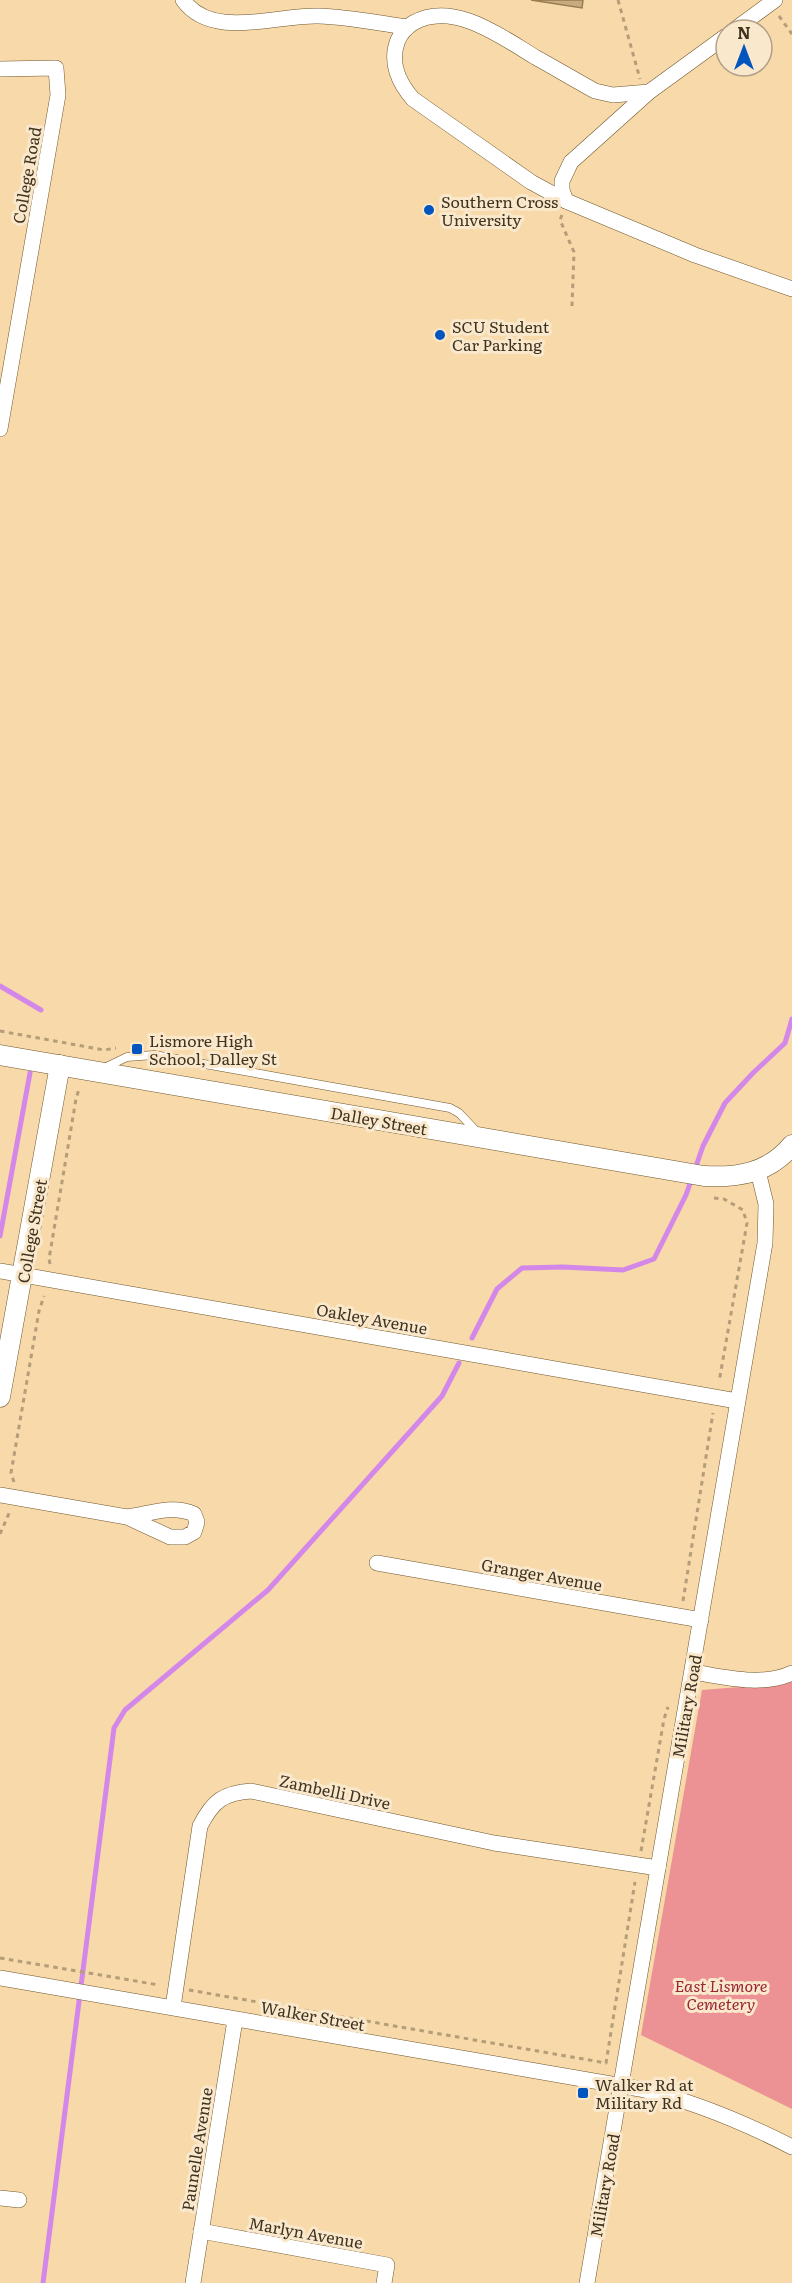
<svg xmlns="http://www.w3.org/2000/svg" width="792" height="2283" font-family="Literata,serif">
  <style>
    .green { fill: #ec9294 }
    .lines { fill: none; stroke-linecap: round; stroke-linejoin: round }
    .stream { stroke: #d387e9; stroke-width: 5 }
    .building { fill: #c8ab7e; stroke: #987d51; stroke-width: 1.5 }
    .service-casing { stroke: #6f562a; stroke-width: 9 }
    .minor-casing { stroke: #6f562a; stroke-width: 16 }
    .tertiary-casing { stroke: #6f562a; stroke-width: 21 }
    .path { stroke: #b49d78; stroke-width: 3; stroke-dasharray: 4.5 4.5; stroke-linecap: butt }
    .service { stroke: #fff; stroke-width: 8 }
    .minor { stroke: #fff; stroke-width: 15 }
    .tertiary { stroke: #fff; stroke-width: 20 }
    .poi-dot { fill: #0255be; stroke: #fae8cc; stroke-width: 2 }
    .labels { text-anchor: middle; dominant-baseline: central; stroke-width: 6; stroke-linejoin: round; paint-order: stroke }
    .street-label { font-size: 16px; fill: #3f3320; stroke: #fae8cc }
    .poi-label { font-size: 16px; fill: #3f3320; stroke: #fae8cc; text-anchor: start }
    .park-label { font-size: 16px; font-style: italic; fill: #982534; stroke: #fae8cc }
  </style>
  <rect width="100%" height="100%" fill="#f7d9aa"/>
  <!-- green -->
  <path class="green" d="M792,1679V2109L641,2035L702,1690L739,1687Z"/>
  <g class="lines">
    <!-- stream -->
    <g class="stream">
      <path d="M0,986L41,1010"/>
      <path d="M0,1236L30,1073"/>
      <path d="M472,1338L497,1289L522,1268L563,1267L623,1270L654,1259L686,1195L703,1146L725,1103L753,1073L785,1043L792,1019"/>
      <path d="M43,2283L114,1728L125,1710L268,1590L442,1396L459,1363"/>
    </g>
  </g>
  <!-- building -->
  <path class="building" d="M531,0H583L582,8Z"/>
  <g class="lines">
    <!-- service casing -->
    <g class="service-casing">
      <path id="service" d="M104,1068L127,1057L154,1055L450,1108L459,1113L479,1134"/>
    </g>
    <!-- minor casing -->
    <g class="minor-casing">
      <g id="minor">
        <path d="M183,0C212,41 279,14 319,16C349,17 377,23 407,27"/>
        <path d="M734,30L775,0"/>
        <path d="M0,69L56,68L58,95L0,429"/>
        <path d="M649,92L613,95L595,91C575,80 555,68 535,57C502,37 453,0 413,23C407,27 401,33 398,40C389,62 399,83 413,99L531,182L566,201L695,255L792,289"/>
        <path d="M566,201L562,190V181L571,162L649,92L726,36"/>
        <path d="M0,1271L737,1401"/>
        <path d="M0,1495L127,1517L170,1537H185L194,1532L197,1522L194,1514C172,1504 150,1514 127,1517"/>
        <path d="M377,1563L701,1620"/>
        <path d="M693,1672C725,1677 761,1687 792,1673"/>
        <path d="M0,1978L640,2089C694,2101 743,2122 792,2147"/>
        <path d="M173,2007L200,1826C213,1801 223,1793 251,1791L494,1843L658,1868"/>
        <path d="M0,2198L19,2200"/>
        <path d="M201,2231L387,2265L384,2283"/>
        <path d="M193,2283L235,2020"/>
        <path d="M587,2283L765,1243L766,1204L758,1171"/>
      </g>
    </g>
    <!-- tertiary casing -->
    <g class="tertiary-casing">
      <g id="tertiary">
        <path d="M0,1055L704,1176C738,1178 769,1173 792,1145"/>
        <path d="M0,1397L60,1065"/>
      </g>
    </g>
    <!-- path -->
    <g class="path">
      <path d="M618,0L640,79"/>
      <path d="M779,16L792,34"/>
      <path d="M562,215L560,220L574,252L572,306"/>
      <path d="M0,1031L104,1050L116,1048"/>
      <path d="M714,1198L724,1199L743,1210L747,1223L719,1382"/>
      <path d="M50,1264L49,1259L76,1099L79,1089"/>
      <path d="M14,1482L11,1473L39,1311L44,1296"/>
      <path d="M0,1534L10,1511"/>
      <path d="M683,1601L713,1413"/>
      <path d="M641,1851L664,1719L668,1707"/>
      <path d="M0,1958L159,1985"/>
      <path d="M189,1990L606,2063L635,1882"/>
    </g>
    <!-- service -->
    <use href="#service" class="service"/>
    <!-- minor -->
    <use href="#minor" class="minor"/>
    <!-- tertiary -->
    <use href="#tertiary" class="tertiary"/>
  </g>
  <!-- markers -->
  <g class="poi-dot">
    <circle cx="429" cy="210" r="6"/>
    <circle cx="440" cy="335" r="6"/>
    <rect x="131" y="1043" width="12" height="12" rx="3"/>
    <rect x="577" y="2087" width="12" height="12" rx="3"/>
  </g>
  <g class="labels">
    <!-- street labels -->
    <g class="street-label">
      <text transform="translate(26 175) rotate(-80)">College Road</text>
      <text transform="translate(379 1120) rotate(10)">Dalley Street</text>
      <text transform="translate(31 1231) rotate(-80)">College Street</text>
      <text transform="translate(372 1318) rotate(10)">Oakley Avenue</text>
      <text transform="translate(542 1574) rotate(10)">Granger Avenue</text>
      <text transform="translate(686 1706) rotate(-80)">Military Road</text>
      <text transform="translate(335 1791) rotate(12)">Zambelli Drive</text>
      <text transform="translate(313 2015) rotate(10)">Walker Street</text>
      <text transform="translate(196 2149) rotate(-81)">Paunelle Avenue</text>
      <text transform="translate(604 2185) rotate(-80)">Military Road</text>
      <text transform="translate(306 2232) rotate(10)">Marlyn Avenue</text>
    </g>
    <!-- poi labels -->
    <g class="poi-label">
      <text x="441" y="201">Southern Cross<tspan x="441" dy="18">University</tspan></text>
      <text x="452" y="326">SCU Student<tspan x="452" dy="18">Car Parking</tspan></text>
      <text x="149" y="1040">Lismore High<tspan x="149" dy="18">School, Dalley St</tspan></text>
      <text x="595" y="2084">Walker Rd at<tspan x="595" dy="18">Military Rd</tspan></text>
    </g>
    <!-- park labels -->
    <g class="park-label">
      <text x="721" y="1985">East Lismore<tspan x="721" dy="18">Cemetery</tspan></text>
    </g>
  </g>
  <!-- north arrow -->
  <g transform="translate(744 48)"><circle r="28" fill="#fae8cc" stroke="#afa087" stroke-width="1.5"/>
  <path d="M0-4.5L10 22L0 15L-10 22Z" fill="#0255be"/>
  <text y="-9" font-size="16" font-weight="bold" text-anchor="middle" fill="#3f3320">N</text>
  </g>
</svg>
